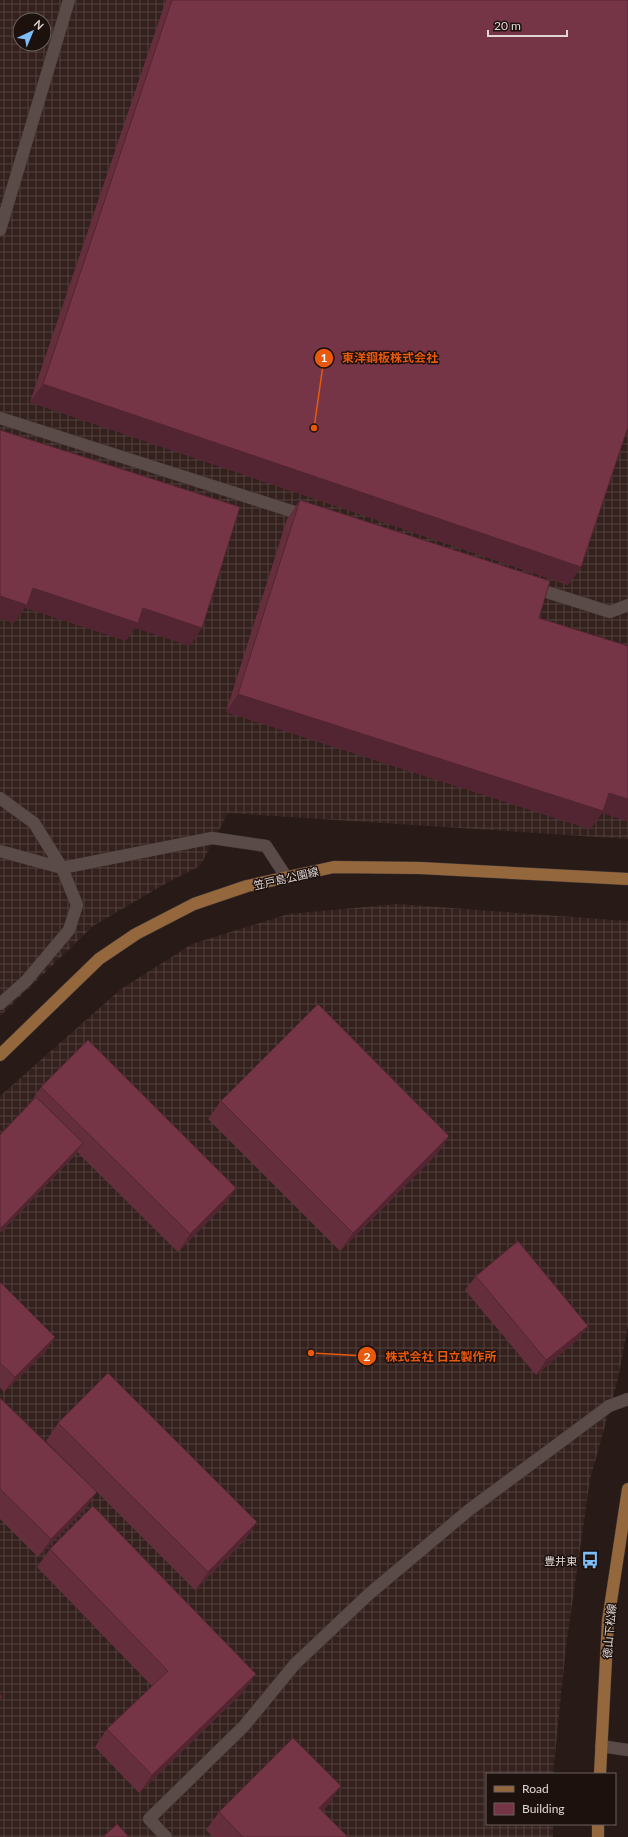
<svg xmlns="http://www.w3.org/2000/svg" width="628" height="1837" font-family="Lato,'Noto Sans JP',sans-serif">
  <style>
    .industrial { fill: url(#industrial-grid); fill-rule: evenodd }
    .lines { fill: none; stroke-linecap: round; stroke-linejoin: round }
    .minor-casing { stroke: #413736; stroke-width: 13 }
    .major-casing { stroke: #413736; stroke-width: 13 }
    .minor { stroke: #5a4b48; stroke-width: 12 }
    .major { stroke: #95673d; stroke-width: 12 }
    .wall { fill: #652e3d }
    .shaded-wall { fill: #532532 }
    .building { fill: #763547; stroke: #532532 }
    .labels { text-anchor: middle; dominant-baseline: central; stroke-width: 3; stroke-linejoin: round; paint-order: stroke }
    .street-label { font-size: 11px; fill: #e0d7d4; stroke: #1d110e }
    .poi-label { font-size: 11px; fill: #e0d7d4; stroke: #1d110e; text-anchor: end }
    .leader { fill: none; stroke: #e8590c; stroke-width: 1.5 }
    .callout-dot { fill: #e8590c; stroke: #1d110e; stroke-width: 1.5 }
    .mark-label { font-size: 12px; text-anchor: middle; font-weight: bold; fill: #fff }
    .callout-label { font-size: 12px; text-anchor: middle; font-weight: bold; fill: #e8590c; stroke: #1d110e; stroke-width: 3; stroke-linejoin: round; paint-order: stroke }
  </style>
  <defs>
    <pattern id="industrial-grid" width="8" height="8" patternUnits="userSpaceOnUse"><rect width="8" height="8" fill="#34211d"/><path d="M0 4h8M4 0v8" fill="none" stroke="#51403d"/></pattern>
  </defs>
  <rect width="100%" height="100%" fill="#271a17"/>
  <!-- industrial -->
  <g class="industrial">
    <path d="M0,0H628V839L228,813L200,866L170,881L93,926L0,1016ZM20,20H44V44H20Z"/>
    <path d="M397,904L628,921V1326L618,1379L590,1480L566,1647L553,1774H487V1824H553V1837H0V1096L121,989L192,944L288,914Z"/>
  </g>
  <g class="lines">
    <!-- minor casing -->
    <g class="minor-casing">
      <g id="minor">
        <path d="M0,230L69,0"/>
        <path d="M0,418L307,516"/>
        <path d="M531,587L610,612L628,605"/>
        <path d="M0,798L34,823L62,868L77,905L69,930L26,981L0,1004"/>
        <path d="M0,851L62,868L212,838L266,846L287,878"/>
        <path d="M601,1746L628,1750"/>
        <path d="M166,1837L149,1819L244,1726L295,1664L369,1594L469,1510L609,1406L628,1399"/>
      </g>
    </g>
    <!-- major casing -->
    <g class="major-casing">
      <g id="major">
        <path d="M0,1055L99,959L136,934L194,904L247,886L334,867L420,868L628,879"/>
        <path d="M600,1774L608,1621L628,1489"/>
        <path d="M598,1837V1824"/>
      </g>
    </g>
    <!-- minor -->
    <use href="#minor" class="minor"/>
    <!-- major -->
    <use href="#major" class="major"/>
  </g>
  <!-- wall -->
  <g class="wall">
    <path d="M166,0H628L581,567L568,585L30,402Z"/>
    <path d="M300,500L539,618L628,646V821L602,813L590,829L226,712L287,519Z"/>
    <path d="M41,1087L236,1188L223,1206L178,1252L77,1152L73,1157L0,1233V1135L29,1105Z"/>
    <path d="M221,1101L449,1136L437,1154L340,1251L208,1119Z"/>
    <path d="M476,1276L588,1326L577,1340L536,1375L465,1290Z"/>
    <path d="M0,1282L55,1337L45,1352L4,1392L0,1387Z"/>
    <path d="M0,1398L97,1492L84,1510L38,1557L0,1519Z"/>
    <path d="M58,1423L257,1522L245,1540L195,1590L46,1441Z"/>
    <path d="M50,1549L243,1692L139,1793L95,1747L107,1729L152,1686L37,1567Z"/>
    <path d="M329,1804L322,1811L348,1837H213L206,1830L219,1812Z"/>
  </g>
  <!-- shaded-wall -->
  <g class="shaded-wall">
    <path d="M43,384L581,567L568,585L30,402Z"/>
    <path d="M33,588L143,608L202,628L190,646L135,628L126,641L25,608L14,623L0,619V596Z"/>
    <path d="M238,694L609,793L628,799V821L602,813L590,829L226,712Z"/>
    <path d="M449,1136L437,1154L340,1251L353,1233Z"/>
    <path d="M83,1143L73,1157L0,1233V1230L1,1228Z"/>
    <path d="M236,1188L223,1206L178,1252L190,1234Z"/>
    <path d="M588,1326L577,1340L536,1375L546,1360Z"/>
    <path d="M55,1337L45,1352L4,1392L15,1377Z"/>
    <path d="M97,1492L84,1510L38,1557L51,1539Z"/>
    <path d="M257,1522L245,1540L195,1590L208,1572Z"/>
    <path d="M256,1674L243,1692L139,1793L152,1775Z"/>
    <path d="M341,1786L329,1804L307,1826L319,1808Z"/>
  </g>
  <!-- building -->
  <g class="building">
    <path d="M172,0H628V427L581,567L43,384Z"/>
    <path d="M0,430L240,507L202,628L143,608L138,623L33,588L27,605L0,596Z"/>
    <path d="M300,500L550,581L539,618L628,646V799L609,793L603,811L238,694Z"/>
    <path d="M318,1004L449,1136L353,1233L221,1101Z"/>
    <path d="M88,1040L236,1188L190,1234L41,1087Z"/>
    <path d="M36,1097L83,1143L1,1228L0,1226V1135Z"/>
    <path d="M518,1241L588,1326L546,1360L476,1276Z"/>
    <path d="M0,1282L55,1337L15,1377L0,1363Z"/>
    <path d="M108,1373L257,1522L208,1572L58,1423Z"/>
    <path d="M0,1398L97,1492L51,1539L0,1489Z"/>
    <path d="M93,1506L256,1674L152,1775L107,1729L168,1671L50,1549Z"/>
    <path d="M0,1694L2,1697L0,1699Z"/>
    <path d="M293,1738L341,1786L319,1808L348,1837H243L219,1812Z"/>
    <path d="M117,1824L129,1837H103Z"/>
  </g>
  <!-- icons -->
  <defs>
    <g id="bus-bare" transform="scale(1.38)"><path d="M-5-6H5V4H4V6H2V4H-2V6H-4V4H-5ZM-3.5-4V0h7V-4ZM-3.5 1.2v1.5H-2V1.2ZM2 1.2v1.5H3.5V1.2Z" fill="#7dbef9" stroke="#1d110e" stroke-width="2.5" paint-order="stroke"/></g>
  </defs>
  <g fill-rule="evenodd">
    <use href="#bus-bare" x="590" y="1560"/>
  </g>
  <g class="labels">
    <!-- street labels -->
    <g class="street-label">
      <text transform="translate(286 878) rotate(-13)">笠戸島公園線</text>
      <text transform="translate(609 1631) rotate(-85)">徳山下松線</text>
    </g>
    <!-- poi labels -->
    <g class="poi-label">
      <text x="577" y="1560">豊井東</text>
    </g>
  </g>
  <!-- callouts -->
  <path class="leader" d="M314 428L324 358M311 1353L367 1356"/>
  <g class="callout-dot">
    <circle cx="314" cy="428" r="4"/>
    <circle cx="311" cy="1353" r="4"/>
    <circle cx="324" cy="358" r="10"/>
    <circle cx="367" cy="1356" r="10"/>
  </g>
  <g class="mark-label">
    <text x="324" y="362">1</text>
    <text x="367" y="1361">2</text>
  </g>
  <g class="callout-label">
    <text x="390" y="362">東洋鋼板株式会社</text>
    <text x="441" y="1361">株式会社 日立製作所</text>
  </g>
  <!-- legend -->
  <rect x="486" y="1773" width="130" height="52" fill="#1d110e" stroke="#6b605d"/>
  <rect x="494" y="1786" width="20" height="6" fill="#95673d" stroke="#6b605d"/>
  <text x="522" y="1793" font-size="12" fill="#e0d7d4">Road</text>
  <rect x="494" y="1803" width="20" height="12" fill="#763547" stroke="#6b605d"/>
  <text x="522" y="1813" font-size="12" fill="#e0d7d4">Building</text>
  <!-- north arrow -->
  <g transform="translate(32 32) rotate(44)"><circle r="19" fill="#1d110e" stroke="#6b605d"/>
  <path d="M0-3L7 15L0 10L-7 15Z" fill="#7dbef9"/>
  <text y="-6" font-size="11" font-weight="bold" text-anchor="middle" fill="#e0d7d4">N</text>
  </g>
  <!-- scale -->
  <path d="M488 30v6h79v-6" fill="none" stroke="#e0d7d4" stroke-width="2"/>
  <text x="494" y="30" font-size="12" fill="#e0d7d4" stroke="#1d110e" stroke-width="3" paint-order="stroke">20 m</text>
</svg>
